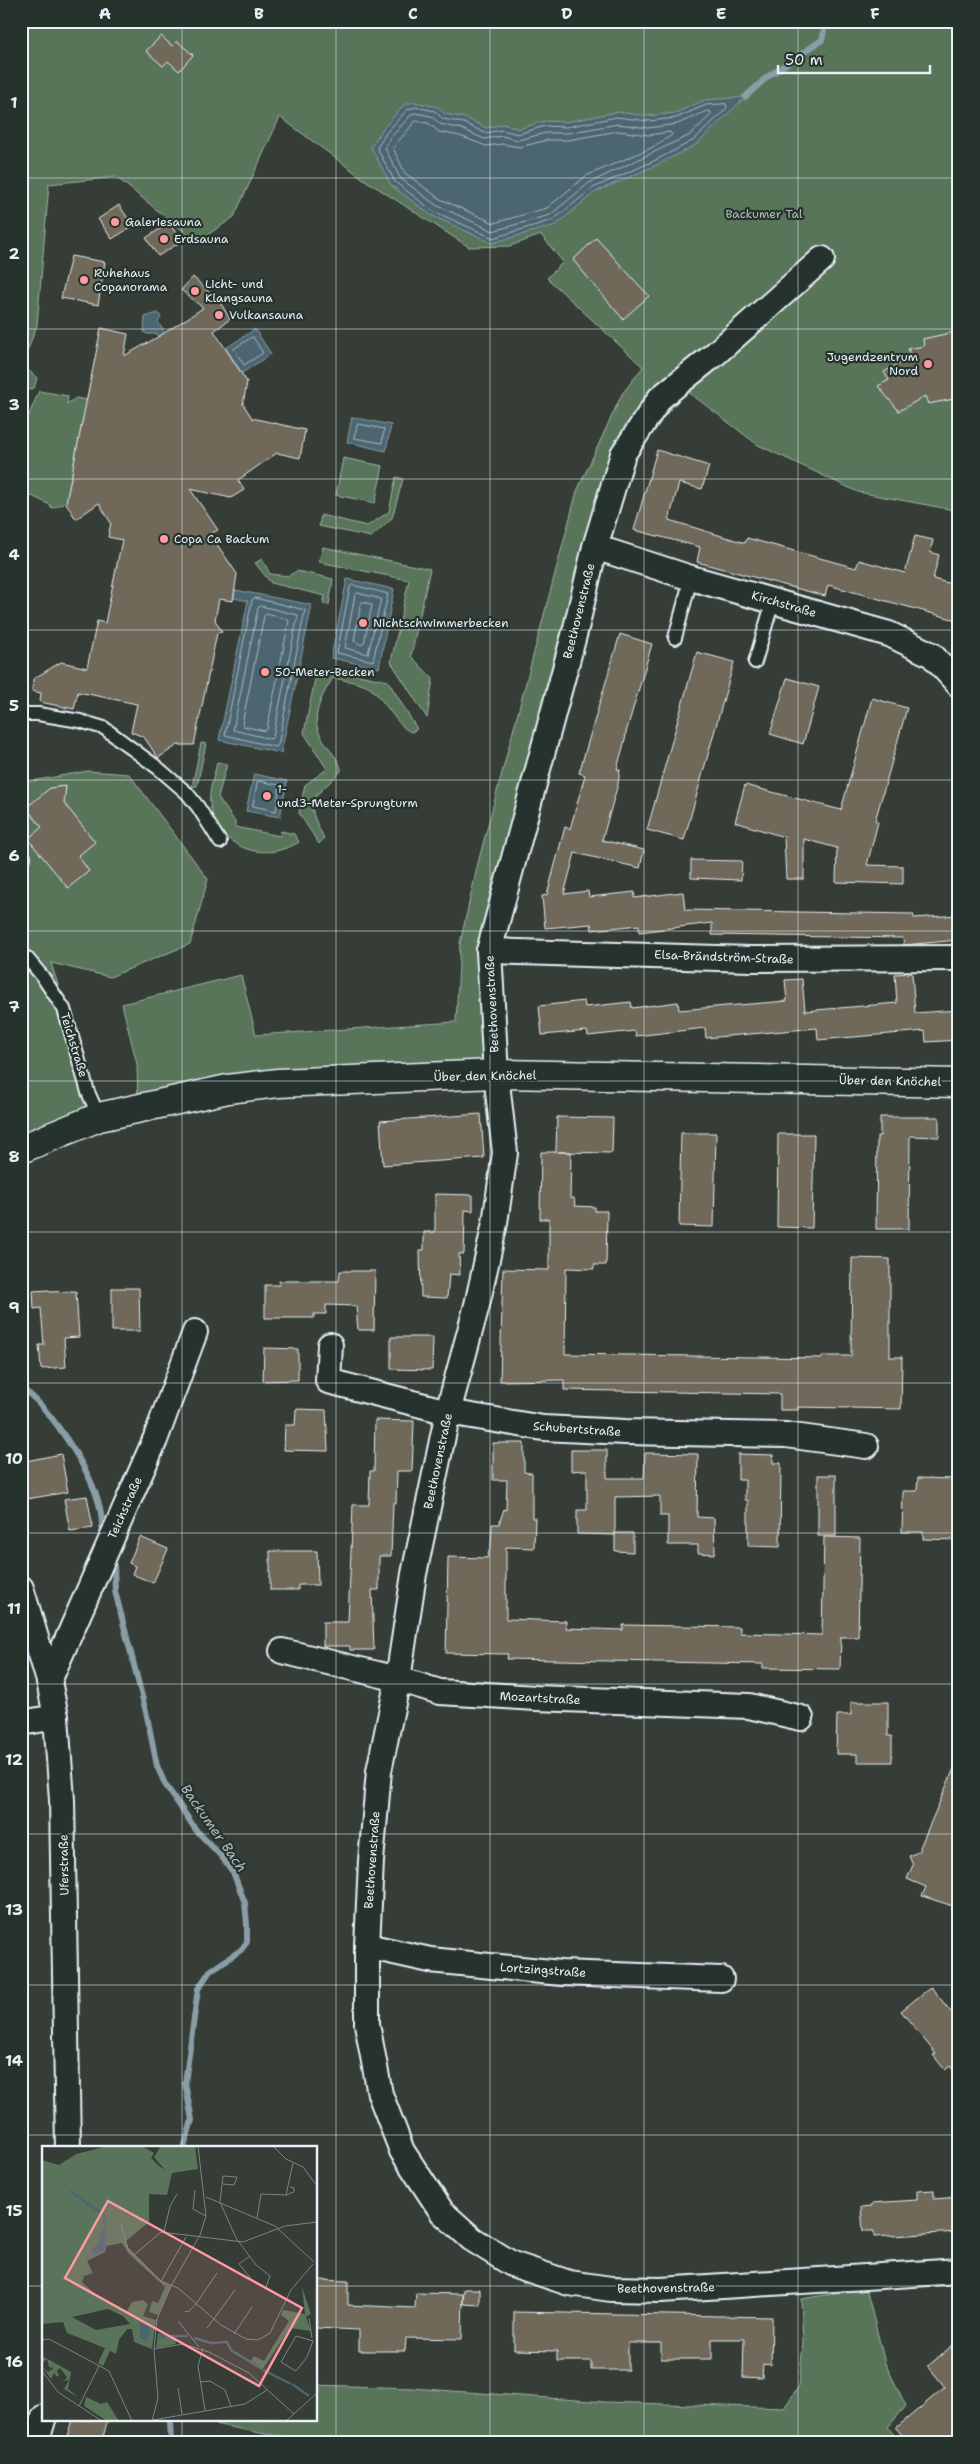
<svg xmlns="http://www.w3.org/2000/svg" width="980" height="2464" font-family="'Shantell Sans',sans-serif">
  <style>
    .green { fill: #59745a; stroke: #a0b2a9 }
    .water { fill: #4c6671; stroke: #8a9ea7 }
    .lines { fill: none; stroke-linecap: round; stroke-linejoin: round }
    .shore { stroke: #aab9c2; stroke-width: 1 }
    .stream { stroke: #8a9ea7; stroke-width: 6 }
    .building { fill: #706758; stroke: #e8f1f8 }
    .service-casing { stroke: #e8f1f8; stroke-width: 16 }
    .minor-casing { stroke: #e8f1f8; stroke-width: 28 }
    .secondary-casing { stroke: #e8f1f8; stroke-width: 31 }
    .service { stroke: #26332d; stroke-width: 12 }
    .minor { stroke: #26332d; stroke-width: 24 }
    .secondary { stroke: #26332d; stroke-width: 28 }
    .grid { fill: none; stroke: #e8f1f8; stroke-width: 1; stroke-opacity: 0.55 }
    .poi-dot { fill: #ff9aa2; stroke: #26332d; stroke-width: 2 }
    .labels { text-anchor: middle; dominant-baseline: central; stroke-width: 4.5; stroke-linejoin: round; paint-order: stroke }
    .park-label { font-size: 12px; fill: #afbfb9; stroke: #26332d }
    .poi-label { font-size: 12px; fill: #e8f1f8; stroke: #26332d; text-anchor: start }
    .street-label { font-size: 12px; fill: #e8f1f8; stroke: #26332d }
    .water-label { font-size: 14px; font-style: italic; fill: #aab9c2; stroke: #26332d }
    .inset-river { fill: none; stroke: #4c6671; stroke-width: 2.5 }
    .inset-road { fill: none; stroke: #7d8584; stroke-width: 1 }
    .view { fill: #ff9aa2; fill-opacity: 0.15; stroke: #ff9aa2; stroke-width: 2.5 }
    .inset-edge { fill: none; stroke: #e8f1f8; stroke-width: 2.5 }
    .neatline { fill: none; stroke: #e8f1f8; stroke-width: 2 }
    .grid-label { font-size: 16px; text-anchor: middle; font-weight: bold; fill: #e8f1f8 }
  </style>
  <rect width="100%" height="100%" fill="#353d36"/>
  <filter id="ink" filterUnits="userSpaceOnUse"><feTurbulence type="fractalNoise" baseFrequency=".02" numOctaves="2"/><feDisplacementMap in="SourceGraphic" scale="10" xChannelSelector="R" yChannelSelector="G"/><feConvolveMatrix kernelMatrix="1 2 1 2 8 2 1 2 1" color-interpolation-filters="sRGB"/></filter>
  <g filter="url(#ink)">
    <!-- green -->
    <g class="green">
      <path d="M21,21H959V511L858,492L758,445L687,391L635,449L498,920L496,1074L138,1108L137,1064L122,1004L241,975L256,1035L456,1022L460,943L479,859L577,491L622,394L643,367L547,278L563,262L541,235L510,246L469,247L365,180L280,117L234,217L197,242L116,177L49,184L37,325L22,365L37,378L34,388L21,393Z"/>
      <path d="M39,391L68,396L67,404L76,398L87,400L66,503L52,508L50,505L32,496L28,499L21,495V434Z"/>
      <path d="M343,458L383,466L375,503L336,495Z"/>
      <path d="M396,477L403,479L392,518L371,537L319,526L321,515L367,526L389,512Z"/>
      <path d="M323,547L430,569L411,656L433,679L427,718L391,662L409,580L319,562Z"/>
      <path d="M262,559L270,574L288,576L297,571L333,579L329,605L323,604L325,596L271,583L255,563Z"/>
      <path d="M329,669L388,681L417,729L412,732C400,731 382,695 368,687C358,682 343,680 333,678C323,693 310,716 320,734C326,746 336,755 341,768V771C313,801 302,796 324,838L319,844L299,813L305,785L327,769L304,733L315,679Z"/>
      <path d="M201,743L206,744L197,786L192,787Z"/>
      <path d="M217,762L227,764L218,797L235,822V827L280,836L281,831L294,834L299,842C263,864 217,848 210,804C208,791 215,774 217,762Z"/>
      <path d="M88,771L129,774L208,879L190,944L110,977L51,963L78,1047L87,1110L21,1136V783Z"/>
      <path d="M866,2288L885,2363L906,2406L888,2427L900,2443H335L265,2434L195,2420H316V2385L411,2388L604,2402L784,2408L799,2386L803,2343L801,2299Z"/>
    </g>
    <!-- water -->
    <g class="water">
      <path d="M745,97L697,144L659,164L595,192L556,225L492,243L431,215L391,185L371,147L382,130L404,105L414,102L438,107L445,114L465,118L487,128L503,124L518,129L545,121L566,122L617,112L648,116L675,113L705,100Z"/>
      <path d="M158,313L161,317L158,322L165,333L158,337L157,334H147L144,332L145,317Z"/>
      <path d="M255,329L271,354L242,373L226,348Z"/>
      <path d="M352,417L391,425L386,451L347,442Z"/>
      <path d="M347,579L394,589L379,668L331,658Z"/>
      <path d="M235,590L312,605L281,753L219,740L248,601L234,598Z"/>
      <path d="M254,774L287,781L280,817L246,811Z"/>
    </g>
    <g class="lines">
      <!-- shore -->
      <g class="shore">
        <path d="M726,104L727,108L694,140L656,160L593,188L553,220L493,238L433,211L395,182L377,148L386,133L407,110L415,107L435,111L443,119L464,123L485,133L502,130L518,134L545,126L566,127L617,117L648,121L676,118L706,105Z"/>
        <path d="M708,111L711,112V115L690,135L589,183L550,215L493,231L436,205L400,178L385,148L391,137L411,115L415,113L431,116L440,124L462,129L484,139L502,136L518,140L546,133H567L618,124L648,128L677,124Z"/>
        <path d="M416,121L428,123L439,132L460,136L486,146L502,144L520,147L547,140H568L618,131L648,135L670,132L672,135L651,148L586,176L547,208L494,223L440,199L405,173L393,148Z"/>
        <path d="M253,337L263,353L244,365L234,349Z"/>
        <path d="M358,424L384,429L382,443L354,438Z"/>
        <path d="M353,585L388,594L373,661L337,653L350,587Z"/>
        <path d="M358,593L381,599L368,654L345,648L355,595Z"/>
        <path d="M255,598L305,610L278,745L276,747L225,735L252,600Z"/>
        <path d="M364,602L372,605L364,643L362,645L354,641L361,603Z"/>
        <path d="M261,606L298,615L273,737L271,739L233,730L258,608Z"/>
        <path d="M266,614L287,619L289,621L267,729L265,731L243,726L242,724L264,616Z"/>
        <path d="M258,781L280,785L276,811L253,806Z"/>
      </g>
      <!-- stream -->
      <g class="stream">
        <path d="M745,97L767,77L822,40L826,21"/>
        <path d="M21,1388C49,1405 91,1472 99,1504C101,1511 102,1519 102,1527"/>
        <path d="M114,1566L115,1591L147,1716L157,1766L165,1784L196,1830L221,1856L233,1872L245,1903L247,1924V1942L241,1950L210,1971L198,1989L185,2083L192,2120L184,2148"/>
        <path d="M170,2420L171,2443"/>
      </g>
    </g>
    <!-- building -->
    <g class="building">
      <path d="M161,36L172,46L177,41L193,55L179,71L168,61L163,66L146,51Z"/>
      <path d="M119,205L133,226L112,239L98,219Z"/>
      <path d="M169,223L182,241L158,256L146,238Z"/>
      <path d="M596,238L649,296L623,319L573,260Z"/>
      <path d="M71,256L105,262L98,305L61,298Z"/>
      <path d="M193,277L220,302L230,319L214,331L247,382L243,404L252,418L305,430L300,458L277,453L238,480L244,490L231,498L190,489L218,530L210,534L237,574L233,601L219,599L215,620L222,632L217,633L194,745H178L158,758L144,737L131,732L137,704L78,692L74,709L40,702L41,693L32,691L33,679L61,662L87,668L97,621L105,623L122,540L108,537L111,523L99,503L76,519L66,503L101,328L128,334L124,356L158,337L203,308L181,290Z"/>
      <path d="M959,331V398L928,404L925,396L899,411L878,386L889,380L884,372L911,357L908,349L924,346L923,339Z"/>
      <path d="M657,450L709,466L702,489L679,483L669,520L745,543L747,538L856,568L859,560L905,573L915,536L933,540L930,552L939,555L933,579L959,586V610L956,620L828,585L825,596L697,562L700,547L634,530Z"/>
      <path d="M620,634L652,644L625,736H626L617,769L620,770L618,784L602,840L644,850L640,868L575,853L564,894L588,891L589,897L635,892L634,898L683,892L685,910L913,914L914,918L959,915V940L904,945L903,938L712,935V923L639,932V925L592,930L591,924L545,928L542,896L547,895L565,827L570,829L585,775L579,773Z"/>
      <path d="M697,652L734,662L684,840L647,830Z"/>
      <path d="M787,678L819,687L803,744L770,734Z"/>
      <path d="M872,698L907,708L875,821L878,822L867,865L903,866V884L836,882L837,848L804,839V879H786L784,837L735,822L745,785L841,810Z"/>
      <path d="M66,786L64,803L95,842L78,856L89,871L68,888L28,839L42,827L26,808L50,788Z"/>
      <path d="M691,860L742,861L741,880L691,878Z"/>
      <path d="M912,973L915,1013L959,1010V1040L926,1042L925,1031L818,1040L817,1028L706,1038L705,1028L636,1036L635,1031L588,1036L587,1031L542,1035L539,1006L584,1001L585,1007L631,1002L632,1008L678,1002L679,1010L787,1001L785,980L802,979L805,1011L897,1003L895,974Z"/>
      <path d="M481,1114L484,1158L383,1165L380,1121Z"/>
      <path d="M557,1117L613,1118L612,1153L558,1152H571L570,1198H574L575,1206L595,1207V1211H607L606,1265H594V1269L566,1268L565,1354L822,1358V1356H851L852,1258L890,1259V1357H902L901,1409L798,1407V1410H780V1394L564,1390V1380L500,1381L503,1269L549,1270V1219H540L541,1152H556Z"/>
      <path d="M880,1117H939V1137L910,1136L909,1229H876L877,1136H880Z"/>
      <path d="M681,1133H716L714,1227L679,1226Z"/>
      <path d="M778,1134H814L812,1228L777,1227Z"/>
      <path d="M435,1194L473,1195V1211L465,1210L464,1254H459L460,1275L449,1274L447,1298L421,1297L420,1250H424V1232H435Z"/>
      <path d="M340,1271H375L374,1330H358L356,1306L326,1305V1314H314V1318H265V1285H280L279,1281H339Z"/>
      <path d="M112,1288H139L140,1331H112Z"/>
      <path d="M49,1290L50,1292L76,1291L79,1337L64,1338L66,1367L41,1369L39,1345H44L41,1308L34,1309L33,1291Z"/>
      <path d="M391,1337H433L432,1370L391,1369Z"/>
      <path d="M264,1348L298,1349V1380L263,1381Z"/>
      <path d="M296,1409L326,1410L328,1451L284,1450L285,1425H295Z"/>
      <path d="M375,1420L414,1421L412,1471H397L396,1503H393L391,1556H379V1590H372L374,1650H350V1646H323V1622H348L353,1505H369L370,1471H374Z"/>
      <path d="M493,1443H524V1472L532,1473V1518H535L534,1548L506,1547V1619L566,1621V1628L623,1630V1625L740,1627V1633L822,1635L824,1537L860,1538L858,1637H841L840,1669L763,1668V1664L507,1659L508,1654L446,1653L448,1557L487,1558L491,1545L492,1524H499L504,1509L506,1510L507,1480H493Z"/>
      <path d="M571,1450H607V1478H644L645,1453L698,1454L697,1517L714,1518L715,1554L698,1553V1545H668V1516H660V1496L615,1497V1535L577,1534V1510H587V1470L571,1471Z"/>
      <path d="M61,1454L68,1492L21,1500V1462Z"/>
      <path d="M738,1454L773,1455V1463H781L780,1547L748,1546V1500H745V1480H738Z"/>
      <rect x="818" y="1475" width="18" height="61"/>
      <path d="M918,1478L955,1479V1513H959L958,1540L923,1539V1532H902L903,1491H917Z"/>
      <path d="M87,1496L93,1528L70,1531L64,1499Z"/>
      <path d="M615,1533H633V1552L615,1551Z"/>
      <path d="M140,1537L168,1549L153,1583L132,1574L135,1566L129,1563Z"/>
      <path d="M270,1551H317L318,1585H298V1590H270Z"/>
      <path d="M851,1702H888V1736H892V1762H857V1754H836L837,1715H851Z"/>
      <path d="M959,1757V1908L922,1896L926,1887L907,1879L913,1865L909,1856L918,1852Z"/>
      <path d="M931,1987L959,2022V2077L950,2066L945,2070L933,2055L936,2054L901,2011Z"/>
      <path d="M934,2190V2199L959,2197V2232L874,2237V2231H863L861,2207L872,2206V2203L917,2200V2191Z"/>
      <path d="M316,2280L348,2281V2305L415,2308L416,2293L463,2294L462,2339L406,2338L405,2351H359V2330L316,2328Z"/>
      <path d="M464,2289H480V2305L463,2304Z"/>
      <path d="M514,2312L772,2317L771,2365L763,2364L762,2378L743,2377L744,2339H712V2359H661V2343H628V2370H591V2361H557V2351L514,2350Z"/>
      <path d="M959,2340V2443H909L896,2428L945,2387L928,2366Z"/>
      <path d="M72,2420H108L101,2443H65Z"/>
    </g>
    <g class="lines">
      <!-- service casing -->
      <g class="service-casing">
        <g id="service">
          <path d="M675,638L691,578"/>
          <path d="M755,662L773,601"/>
          <path d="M21,714H38L80,721L104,728L158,768L187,793L198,807L220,842"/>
          <path d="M21,859L24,857"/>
          <path d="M21,955L27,958L42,976L64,1009L88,1092L99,1117"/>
        </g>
      </g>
      <!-- minor casing -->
      <g class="minor-casing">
        <g id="minor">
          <path d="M822,259L715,354L660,398L623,454L595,547L576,628L489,951L496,1074L505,1153L495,1223L477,1305L448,1412L414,1574L398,1679L379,1771L371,1861L367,1946V2024L380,2094L402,2151L442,2212L472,2239L512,2264L569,2283L611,2289L661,2290L959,2271"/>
          <path d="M595,547L691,578L889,634L932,655L959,685"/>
          <path d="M489,951L751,959L959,958"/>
          <path d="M330,1345L328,1381L448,1412L543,1428L625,1432L786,1435L866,1446"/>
          <path d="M21,1588L49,1681L56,1717L62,1800L68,2148"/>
          <path d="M282,1651L398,1679L440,1692L536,1698L749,1706L801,1718"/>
          <path d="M49,1681L155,1440L195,1332"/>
          <path d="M21,1723L56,1717"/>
          <path d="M367,1946L430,1960L561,1973L721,1979"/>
          <path d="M36,2443L44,2417"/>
        </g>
      </g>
      <!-- secondary casing -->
      <g class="secondary-casing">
        <path id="secondary" d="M21,1149L99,1117L228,1089L278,1083L496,1074L959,1083"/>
      </g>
      <!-- service -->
      <use href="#service" class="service"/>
      <!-- minor -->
      <use href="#minor" class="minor"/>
      <!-- secondary -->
      <use href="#secondary" class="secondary"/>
    </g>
  </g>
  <!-- grid -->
  <path class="grid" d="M182,21V2148M336,21V2443M490,21V2443M644,21V2443M798,21V2443M21,178H959M21,329H959M21,479H959M21,630H959M21,780H959M21,931H959M21,1081H959M21,1232H959M21,1383H959M21,1533H959M21,1684H959M21,1834H959M21,1985H959M21,2135H959M21,2286H44M316,2286H959M182,2420V2443"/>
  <!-- markers -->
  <g class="poi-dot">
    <circle cx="115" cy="222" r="5"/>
    <circle cx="164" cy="239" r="5"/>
    <circle cx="84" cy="280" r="5"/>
    <circle cx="195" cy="291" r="5"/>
    <circle cx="219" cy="315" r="5"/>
    <circle cx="928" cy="364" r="5"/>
    <circle cx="164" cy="539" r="5"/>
    <circle cx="363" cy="623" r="5"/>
    <circle cx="265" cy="672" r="5"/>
    <circle cx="267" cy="796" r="5"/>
  </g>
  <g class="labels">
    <!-- park labels -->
    <g class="park-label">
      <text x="764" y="214">Backumer Tal</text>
    </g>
    <!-- poi labels -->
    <g class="poi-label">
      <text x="125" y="222">Galeriesauna</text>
      <text x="174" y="239">Erdsauna</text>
      <text x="94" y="273">Ruhehaus<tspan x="94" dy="14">Copanorama</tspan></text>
      <text x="205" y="284">Licht- und<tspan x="205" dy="14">Klangsauna</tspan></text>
      <text x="229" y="315">Vulkansauna</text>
      <text x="918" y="357" text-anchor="end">Jugendzentrum<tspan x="918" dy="14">Nord</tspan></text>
      <text x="174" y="539">Copa Ca Backum</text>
      <text x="373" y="623">Nichtschwimmerbecken</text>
      <text x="275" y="672">50-Meter-Becken</text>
      <text x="277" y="789">1-<tspan x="277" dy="14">und3-Meter-Sprungturm</tspan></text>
    </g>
    <!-- street labels -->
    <g class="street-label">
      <text transform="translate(784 604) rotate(16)">Kirchstraße</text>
      <text transform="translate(579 611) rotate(-76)">Beethovenstraße</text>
      <text transform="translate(724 957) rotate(2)">Elsa-Brändström-Straße</text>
      <text transform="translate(492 1004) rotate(-93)">Beethovenstraße</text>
      <text transform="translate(74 1045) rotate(73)">Teichstraße</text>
      <text transform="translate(485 1076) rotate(-1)">Über den Knöchel</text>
      <text transform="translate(890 1081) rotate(1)">Über den Knöchel</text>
      <text transform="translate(577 1429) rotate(4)">Schubertstraße</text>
      <text transform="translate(438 1461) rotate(-78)">Beethovenstraße</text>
      <text transform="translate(125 1508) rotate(-66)">Teichstraße</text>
      <text transform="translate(540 1698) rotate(3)">Mozartstraße</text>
      <text transform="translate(372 1860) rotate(-86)">Beethovenstraße</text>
      <text transform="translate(64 1865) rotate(-91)">Uferstraße</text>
      <text transform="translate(543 1970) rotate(4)">Lortzingstraße</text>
      <text transform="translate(666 2288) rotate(-1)">Beethovenstraße</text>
    </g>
    <!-- water labels -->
    <g class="water-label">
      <text transform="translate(214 1828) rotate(55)">Backumer Bach</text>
    </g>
  </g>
  <!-- overview -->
  <g transform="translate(42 2146)">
    <rect width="275" height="275" fill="#353d36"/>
    <path d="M66,0H100L112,7L109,12L116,19L123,24L112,11L119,0H153L156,23L130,27L125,49L107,48V76L84,95L86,101L119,135L129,140L116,169L107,166L110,155L116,157L123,141L87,108L80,97L65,100L63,106L45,115L51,127L42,130L40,136L60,154L85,165L90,156L101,154L106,158L101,170L114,174L110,203L92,196L90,183H85L77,194L74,208L68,205L61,220L56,217L63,202L25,187L21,176L0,178V14L17,19L34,8ZM66,163L81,170L88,178L54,184L30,171ZM260,141L269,168L264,171L269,185L248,182L220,224L208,217L212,210L222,215L238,189L247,175L239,169L241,164L263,168ZM116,187L133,192L134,198L114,202ZM0,210L29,226L26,243L36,251L22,243L27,234L22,235L25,231L18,222L15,225L17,229L15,231L12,227L9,233L0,220L6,226L12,222L7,221L5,213L0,217ZM44,251L59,258L65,256L77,275H65L42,260Z" fill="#59745a" fill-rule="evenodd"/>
    <path d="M63,77L64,104L51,109L49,104L56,97ZM107,176L109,179L105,196L98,192V177Z" fill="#4c6671"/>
    <path class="inset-river" d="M28,45L62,69L63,77M117,190H146M152,192L169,197L185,196L189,204L220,223M221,224L249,238M250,238L267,250"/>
    <path class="inset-road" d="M231,0L244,13L261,21L275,40M181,38L192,39L195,31L181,30L178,56L194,92L214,119L228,130L224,141M153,44L151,63L164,70M244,49L252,46V42L248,41M164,51L233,80L272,116M215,72L219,48L244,49L251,17M79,78L86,103L119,135L136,142L179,179L204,193L216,194L228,187L249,144L271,118M122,86L128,60L135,48M92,109L119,86L201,96L243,80L275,76M208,110L197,118L211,135M119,135L144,91M143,165L146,166L154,158L175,127M267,172L270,192M136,175L157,201M165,182L193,144M192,188L210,161M254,190L271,195L265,211L254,225L239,216ZM0,194L7,193L67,225L90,275M161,202L156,220L163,264M112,203L141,198L167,206L207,227L252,268M0,225L16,246L60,275M159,236L168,235L183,244L189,260M136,242L140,268M37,260L57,220M111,274L203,258L225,244M110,275L116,252L112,203L115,173L129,140L158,89L164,70L156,0M244,275L275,247"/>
    <path class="view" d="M66,55L260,162L217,240L23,132Z"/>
    <rect width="275" height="275" class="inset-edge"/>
  </g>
  <!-- margin -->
  <rect width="980" height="2464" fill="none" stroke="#26332d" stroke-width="55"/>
  <!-- scale -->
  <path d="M778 65v8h152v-8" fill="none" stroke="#e8f1f8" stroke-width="2.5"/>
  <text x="785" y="65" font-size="15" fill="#e8f1f8" stroke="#26332d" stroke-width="4" paint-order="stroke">50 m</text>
  <rect x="28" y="28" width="924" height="2408" class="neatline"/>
  <g class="grid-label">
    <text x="105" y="19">A</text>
    <text x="259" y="19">B</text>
    <text x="413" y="19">C</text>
    <text x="567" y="19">D</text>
    <text x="721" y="19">E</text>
    <text x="875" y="19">F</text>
    <text x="14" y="108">1</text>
    <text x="14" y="259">2</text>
    <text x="14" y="410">3</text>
    <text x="14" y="560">4</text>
    <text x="14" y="711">5</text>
    <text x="14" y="861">6</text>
    <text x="14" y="1012">7</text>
    <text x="14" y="1162">8</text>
    <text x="14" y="1313">9</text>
    <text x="14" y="1464">10</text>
    <text x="14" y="1614">11</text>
    <text x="14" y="1765">12</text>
    <text x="14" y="1915">13</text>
    <text x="14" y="2066">14</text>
    <text x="14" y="2216">15</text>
    <text x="14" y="2367">16</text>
  </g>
</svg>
